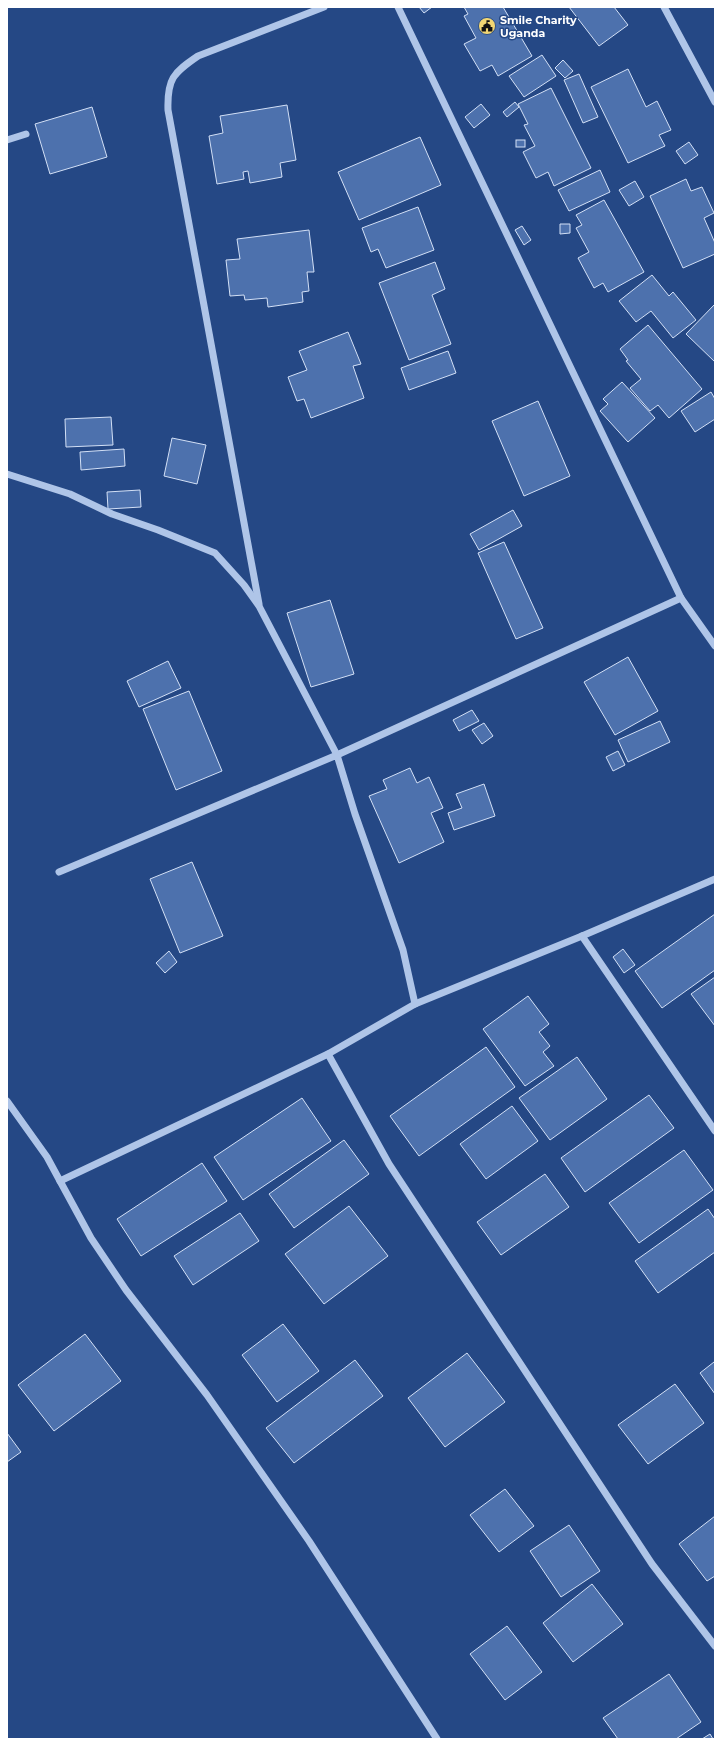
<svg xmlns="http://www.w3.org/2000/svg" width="722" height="1746" font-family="Montserrat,sans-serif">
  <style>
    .building { fill: #4d71ad; stroke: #d3e0f6 }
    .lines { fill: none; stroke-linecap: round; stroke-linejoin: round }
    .minor { stroke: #afc5e8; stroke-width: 7 }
    .labels { text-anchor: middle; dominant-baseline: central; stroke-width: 3; stroke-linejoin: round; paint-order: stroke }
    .poi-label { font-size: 11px; font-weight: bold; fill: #fff; stroke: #254885; text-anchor: start }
  </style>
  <rect width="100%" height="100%" fill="#254885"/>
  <!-- building -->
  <g class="building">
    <path d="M419,7H432L424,13Z"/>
    <path d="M464,7H503L532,56L498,76L492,65L480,71L464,44L476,38L464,16L468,14Z"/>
    <path d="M569,7H614L628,25L599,46Z"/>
    <path d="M542,55L556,76L524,97L509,76Z"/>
    <path d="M563,60L573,71L565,78L555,68Z"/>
    <path d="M628,69L646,107L657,101L671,130L659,135L665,146L628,163L591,87Z"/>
    <path d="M579,74L598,117L583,123L564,80Z"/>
    <path d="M551,88L591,168L554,186L548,172L536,178L523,152L535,146L524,125L528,124L518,104Z"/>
    <path d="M515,102L519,107L507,117L503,112Z"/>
    <path d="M481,104L490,115L474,128L465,117Z"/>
    <path d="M287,105L296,160L280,163L282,177L250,183L248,171L243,172L244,179L217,184L209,136L223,133L220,116Z"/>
    <path d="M92,107L107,157L50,174L35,124Z"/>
    <path d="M420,137L441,185L359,220L338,172Z"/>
    <rect x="516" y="140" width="9" height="7"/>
    <path d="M689,142L698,155L685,164L676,151Z"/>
    <path d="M600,170L610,192L569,211L558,190Z"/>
    <path d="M686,179L691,191L702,187L714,213L704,218L715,243V254L683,268L650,196Z"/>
    <path d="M635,181L644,197L629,206L619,190Z"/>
    <path d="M604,200L644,272L608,292L603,283L594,288L578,258L589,252L576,228L582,225L576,215Z"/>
    <path d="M418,207L434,250L386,268L378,249L371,252L362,228Z"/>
    <path d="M560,224H570V233L560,234Z"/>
    <path d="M522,226L531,240L524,245L515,230Z"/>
    <path d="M309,230L314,272H307L309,291L302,292L303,302L268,307L267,298L245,300L244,295L230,296L226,260L240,259L237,239Z"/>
    <path d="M435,262L445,289L432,295L451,344L409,360L379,283Z"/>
    <path d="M652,275L669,296L673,292L696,320L673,338L651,311L636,322L619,301Z"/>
    <path d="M715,304V362L686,334Z"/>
    <path d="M648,325L702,389L669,418L658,405L650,411L630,388L641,379L626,361L628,360L620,349Z"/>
    <path d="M348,332L361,364L353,366L364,398L311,418L304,399L297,401L288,377L307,370L299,351Z"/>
    <path d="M448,351L456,373L409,390L401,368Z"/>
    <path d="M622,382L655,418L628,442L600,411L608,404L603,399Z"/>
    <path d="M711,392L715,399V419L695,432L681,411Z"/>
    <path d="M538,401L570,476L524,496L492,421Z"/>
    <path d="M111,417L113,445L66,447L65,419Z"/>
    <path d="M172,438L206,445L197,484L164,476Z"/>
    <path d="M124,449L125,466L81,470L80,452Z"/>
    <path d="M140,490L141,507L108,509L107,492Z"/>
    <path d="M513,510L522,526L479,550L470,534Z"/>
    <path d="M504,542L543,628L516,639L478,553Z"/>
    <path d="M330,600L354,674L311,687L287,613Z"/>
    <path d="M628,657L658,711L615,735L584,682Z"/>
    <path d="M168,661L181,688L139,707L127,681Z"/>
    <path d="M189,691L222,771L176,790L143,709Z"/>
    <path d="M472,710L479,721L459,731L453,720Z"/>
    <path d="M660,721L670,742L628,762L618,740Z"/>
    <path d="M484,723L493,736L482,744L472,730Z"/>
    <path d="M618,751L625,765L613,771L606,757Z"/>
    <path d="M410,768L417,783L429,777L443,808L431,813L444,842L399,863L369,796L387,789L383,780Z"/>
    <path d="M484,784L495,816L454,830L448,813L462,808L456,794Z"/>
    <path d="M192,862L223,936L180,953L150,879Z"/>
    <path d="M715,914V970L662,1008L635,971Z"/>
    <path d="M623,949L635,965L624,973L613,957Z"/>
    <path d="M169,951L177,962L165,973L156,963Z"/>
    <path d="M715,977V1026L691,994Z"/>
    <path d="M528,996L549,1024L539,1032L550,1046L543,1052L554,1066L525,1086L483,1029Z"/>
    <path d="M486,1047L515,1087L419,1156L390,1116Z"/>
    <path d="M577,1057L607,1099L550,1140L519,1098Z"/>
    <path d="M649,1095L674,1128L585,1192L561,1158Z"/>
    <path d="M302,1098L331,1141L243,1200L214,1157Z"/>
    <path d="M512,1106L538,1141L486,1179L460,1144Z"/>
    <path d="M344,1140L369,1174L294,1228L269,1194Z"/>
    <path d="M684,1150L713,1190L639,1243L609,1203Z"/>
    <path d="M202,1163L227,1201L141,1256L117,1219Z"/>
    <path d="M545,1174L569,1207L501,1255L477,1222Z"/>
    <path d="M349,1206L388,1256L324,1304L285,1254Z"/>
    <path d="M708,1209L715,1219V1252L658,1293L635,1261Z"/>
    <path d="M240,1213L259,1241L193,1285L174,1256Z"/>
    <path d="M283,1324L319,1371L277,1402L242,1355Z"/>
    <path d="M85,1334L121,1381L54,1431L18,1385Z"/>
    <path d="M467,1353L505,1402L445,1447L408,1398Z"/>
    <path d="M355,1360L383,1396L294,1463L266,1428Z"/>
    <path d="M714,1362L715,1364V1394L700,1373Z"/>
    <path d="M675,1384L704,1423L648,1464L618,1425Z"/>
    <path d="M7,1433L21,1452L7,1462Z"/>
    <path d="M505,1489L534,1526L499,1552L470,1515Z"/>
    <path d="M715,1516V1576L707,1581L679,1544Z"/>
    <path d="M569,1525L600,1571L561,1597L530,1551Z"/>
    <path d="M592,1584L623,1624L573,1662L543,1623Z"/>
    <path d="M507,1626L542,1672L505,1700L470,1654Z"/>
    <path d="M669,1674L701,1722L676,1739H618L603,1718Z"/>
    <path d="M710,1734L713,1739H702Z"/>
  </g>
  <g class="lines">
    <!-- minor -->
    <g class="minor">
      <path d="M398,7L681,598L715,646"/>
      <path d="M664,7L715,102"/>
      <path d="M7,140L26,134"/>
      <path d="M7,474L70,494L112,514L158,530L215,553L244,585L259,606L337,755L681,598"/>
      <path d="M259,604L168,110C167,79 173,73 198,56L324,7"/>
      <path d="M59,872L337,755L355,814L403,950L415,1004"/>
      <path d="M582,936L715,1131"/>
      <path d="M328,1054L389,1164L652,1564L715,1646"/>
      <path d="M7,1101L47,1157L60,1181"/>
      <path d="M437,1739L309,1541L207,1395L126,1290L91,1238L60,1181L328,1054L415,1004L582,936L715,879"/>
    </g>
  </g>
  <!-- icons -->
  <defs>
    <g id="civic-disc" transform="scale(0.9)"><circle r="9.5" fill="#f2d673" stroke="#254885"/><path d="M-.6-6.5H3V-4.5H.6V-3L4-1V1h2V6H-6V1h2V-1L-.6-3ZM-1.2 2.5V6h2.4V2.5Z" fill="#111"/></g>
  </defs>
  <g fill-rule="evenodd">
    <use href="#civic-disc" x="487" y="26"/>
  </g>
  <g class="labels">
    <!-- poi labels -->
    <g class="poi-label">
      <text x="500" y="20">Smile Charity<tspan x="500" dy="13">Uganda</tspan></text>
    </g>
  </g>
  <!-- border -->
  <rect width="722" height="1746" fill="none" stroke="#ffffff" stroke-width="16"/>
</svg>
